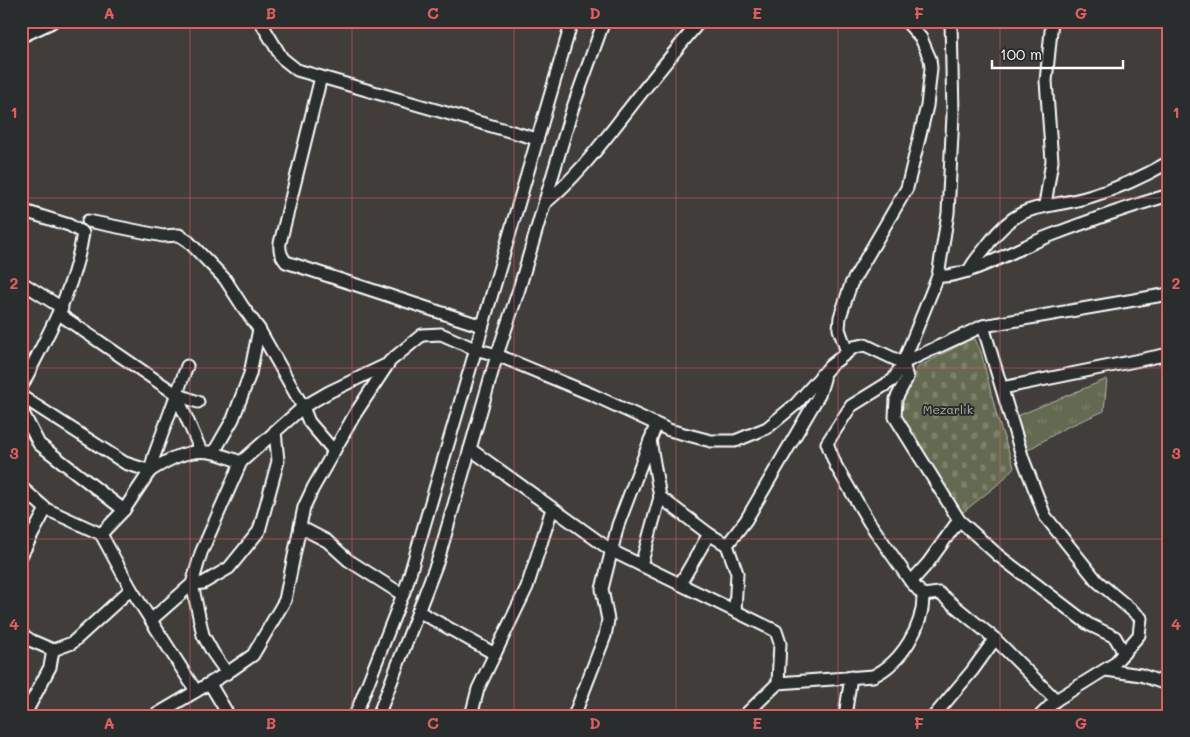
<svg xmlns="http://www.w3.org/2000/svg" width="1190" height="737" font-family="Mali,sans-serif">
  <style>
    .cemetery { fill: url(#cemetery-stones); stroke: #b2b5a8 }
    .park { fill: url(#park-tufts); stroke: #b2b5a8 }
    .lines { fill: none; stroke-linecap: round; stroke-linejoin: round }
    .minor-casing { stroke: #fff; stroke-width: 15 }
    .major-casing { stroke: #fff; stroke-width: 18 }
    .minor { stroke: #2a2d2e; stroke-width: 11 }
    .major { stroke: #2a2d2e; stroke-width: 14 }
    .grid { fill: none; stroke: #e05e5e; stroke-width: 1; stroke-opacity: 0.55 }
    .labels { text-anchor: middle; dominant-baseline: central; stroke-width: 4; stroke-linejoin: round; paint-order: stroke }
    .park-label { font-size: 12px; fill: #b2b5a8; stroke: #2a2d2e }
    .neatline { fill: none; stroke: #e05e5e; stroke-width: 2 }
    .grid-label { font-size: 16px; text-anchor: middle; font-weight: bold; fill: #e05e5e }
  </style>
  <defs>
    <pattern id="cemetery-stones" width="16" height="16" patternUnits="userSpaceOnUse" patternTransform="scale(1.25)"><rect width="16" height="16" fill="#646b51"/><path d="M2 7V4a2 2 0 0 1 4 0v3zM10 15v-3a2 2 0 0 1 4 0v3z" fill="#7b816b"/></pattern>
    <pattern id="park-tufts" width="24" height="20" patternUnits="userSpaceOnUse" patternTransform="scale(1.25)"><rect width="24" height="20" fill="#646b51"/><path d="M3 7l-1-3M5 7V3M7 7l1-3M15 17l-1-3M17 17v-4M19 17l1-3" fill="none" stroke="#7b816b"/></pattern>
  </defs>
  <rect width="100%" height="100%" fill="#403d3b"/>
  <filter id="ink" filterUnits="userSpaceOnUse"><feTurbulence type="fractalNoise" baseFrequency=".02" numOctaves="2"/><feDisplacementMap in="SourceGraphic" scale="10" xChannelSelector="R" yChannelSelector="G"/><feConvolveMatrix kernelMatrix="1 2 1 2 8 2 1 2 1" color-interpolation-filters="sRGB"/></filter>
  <g filter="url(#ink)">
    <!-- cemetery -->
    <path class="cemetery" d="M971,339H975L981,352L998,420L1014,467L1002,481L962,513L954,503L901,418L900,406L904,393L918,367Z"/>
    <!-- park -->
    <path class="park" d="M1107,379L1104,411L1063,429L1028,450L1017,416Z"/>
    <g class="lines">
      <!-- minor casing -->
      <g class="minor-casing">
        <g id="minor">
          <path d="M260,21L282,58L297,70L537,139"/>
          <path d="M321,77L280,243C279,250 281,256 286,262L482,326"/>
          <path d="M544,204C578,176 601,144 628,110C651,80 676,50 700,21"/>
          <path d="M1045,205L1052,161L1046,81L1052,21"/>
          <path d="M21,210L69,225L83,233C74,292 47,335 21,388"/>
          <path d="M88,221L163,236L179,235L188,241L225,279L243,307L259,329L303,407L309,422L334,451"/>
          <path d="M969,271C974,260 982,253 989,243C1023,198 1045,211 1092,196C1119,188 1145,176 1169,162"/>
          <path d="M938,276L948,213L953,115L951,21"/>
          <path d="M21,282L62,308"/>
          <path d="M59,314L176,394L198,402"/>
          <path d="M983,326L1169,294"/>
          <path d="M847,352L839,329L840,317L851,284L907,188L927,106L931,68L930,59L921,38L906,21"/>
          <path d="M903,363L938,276C965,279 1020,247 1049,236C1088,221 1128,207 1169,195"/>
          <path d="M1002,388L1169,354"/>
          <path d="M176,394L201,451"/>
          <path d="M21,396L125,463L150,471"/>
          <path d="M21,409L39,444L124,510"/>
          <path d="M650,440L660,497L709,534L727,545L737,573L735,611"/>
          <path d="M470,449L612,551L776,631L780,643L778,683L744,716"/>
          <path d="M214,452L233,419L250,374L259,329"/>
          <path d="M150,471C169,459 191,447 214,453C223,455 232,459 241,462L303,407L329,392L388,364"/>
          <path d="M21,487L46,509L101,534L124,510L150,471L154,456L187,366"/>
          <path d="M300,527L327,541L348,560L403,595"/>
          <path d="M101,534L131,589L196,691"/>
          <path d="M727,545L746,520L819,395L824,379L821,375"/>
          <path d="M21,556L46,509"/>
          <path d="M641,565L660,497"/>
          <path d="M911,582L928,563L959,520"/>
          <path d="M680,584L709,534"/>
          <path d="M923,595L939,593L995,639L1056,700"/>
          <path d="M418,611L495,654"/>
          <path d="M151,620L192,584L201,553L241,462"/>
          <path d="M21,634L32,641L53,650L72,643L131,589"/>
          <path d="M1106,670L1141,675L1169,685"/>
          <path d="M227,673L213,653L203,635L192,584L203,583L229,568L259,531L278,461L275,431"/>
          <path d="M778,683L873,676C901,663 924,626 923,595L911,582L869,522L836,466L827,443L851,406L893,380L903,363L907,378L896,399L895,417L959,520L999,556L1088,624L1115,637L1124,653"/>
          <path d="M210,684L229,716"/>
          <path d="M24,716L50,667L53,650"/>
          <path d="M154,716L227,673L253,655L285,600L304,507L313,488L355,414L390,361L422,335L441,334L475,349L497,355L593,395L669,430L711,441H735L767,428L796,404L830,366L854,347L865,345L903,363L983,326L1023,459L1045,516L1097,581L1141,618L1139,635L1114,664L1056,700L1040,716"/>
          <path d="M355,716L407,584L572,21"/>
          <path d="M378,716L438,560L497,355L519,289L572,110L604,21"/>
          <path d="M471,716L478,689L527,587L552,509"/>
          <path d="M574,716L605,636L608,620L602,589L618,525L656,425"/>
          <path d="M845,716L851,677"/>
          <path d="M934,716L972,671L995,639"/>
        </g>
      </g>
      <!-- major casing -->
      <g class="major-casing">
        <path id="major" d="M21,35L51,21"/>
      </g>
      <!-- minor -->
      <use href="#minor" class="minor"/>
      <!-- major -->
      <use href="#major" class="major"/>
    </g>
  </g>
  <!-- grid -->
  <path class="grid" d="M190,21V716M352,21V716M514,21V716M676,21V716M838,21V716M1000,21V716M21,198H1169M21,368H1169M21,539H1169"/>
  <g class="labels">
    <!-- park labels -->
    <g class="park-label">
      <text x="948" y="409">Mezarlık</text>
    </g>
  </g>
  <!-- margin -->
  <rect width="1190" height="737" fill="none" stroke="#2a2d2e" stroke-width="55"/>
  <!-- scale -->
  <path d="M992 60v8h131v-8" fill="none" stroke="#ffffff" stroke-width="2.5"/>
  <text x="1000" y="60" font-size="15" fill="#ffffff" stroke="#2a2d2e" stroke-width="4" paint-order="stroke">100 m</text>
  <rect x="28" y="28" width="1134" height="682" class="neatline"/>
  <g class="grid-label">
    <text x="109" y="19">A</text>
    <text x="271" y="19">B</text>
    <text x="433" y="19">C</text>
    <text x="595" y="19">D</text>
    <text x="757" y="19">E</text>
    <text x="919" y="19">F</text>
    <text x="1081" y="19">G</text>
    <text x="14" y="118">1</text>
    <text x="1176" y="118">1</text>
    <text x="14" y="289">2</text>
    <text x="1176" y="289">2</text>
    <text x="14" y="459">3</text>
    <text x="1176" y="459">3</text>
    <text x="14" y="630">4</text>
    <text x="1176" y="630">4</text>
    <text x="109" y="729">A</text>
    <text x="271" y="729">B</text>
    <text x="433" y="729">C</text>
    <text x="595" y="729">D</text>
    <text x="757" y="729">E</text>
    <text x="919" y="729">F</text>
    <text x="1081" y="729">G</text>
  </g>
</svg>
